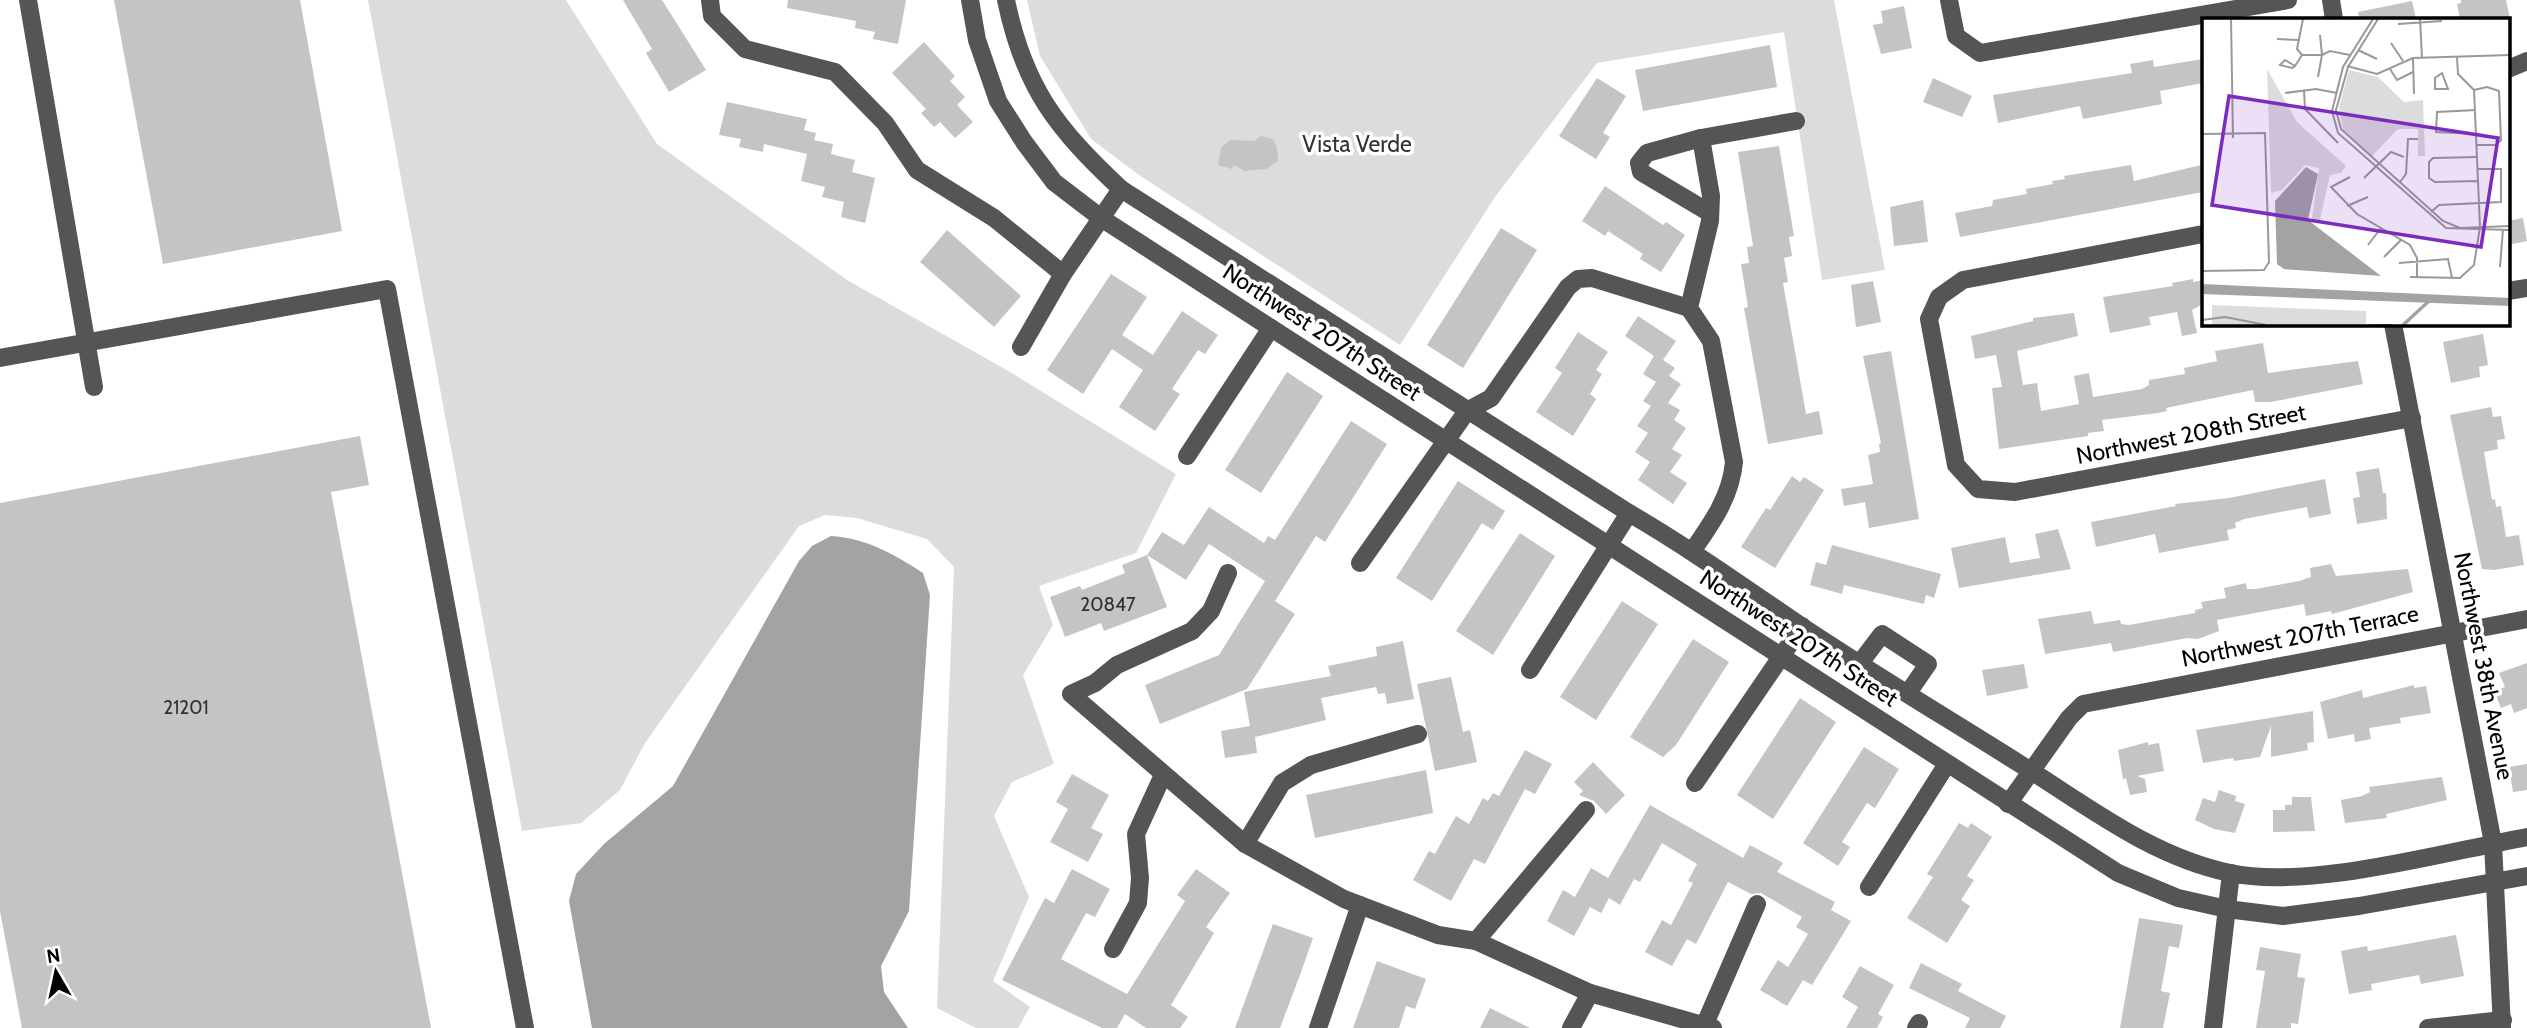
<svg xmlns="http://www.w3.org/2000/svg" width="2527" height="1028" font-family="Cabin,sans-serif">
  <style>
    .green { fill: #dcdcdc }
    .water { fill: #a3a3a3 }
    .building { fill: #c4c4c4 }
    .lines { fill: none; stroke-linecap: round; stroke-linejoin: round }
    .minor { stroke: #555; stroke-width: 18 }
    .labels { text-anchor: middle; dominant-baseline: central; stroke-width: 7; stroke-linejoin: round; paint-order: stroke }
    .number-label { font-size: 19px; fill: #313131 }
    .park-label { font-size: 23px; fill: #333; stroke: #fff }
    .street-label { font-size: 23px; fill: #000; stroke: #fff }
    .inset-river { fill: none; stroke: #a3a3a3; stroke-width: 3.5 }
    .inset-road { fill: none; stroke: #999; stroke-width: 2 }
    .view { fill: #7b2cbf; fill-opacity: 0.15; stroke: #7b2cbf; stroke-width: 3.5 }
    .inset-edge { fill: none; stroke: #000; stroke-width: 3.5 }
  </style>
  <rect width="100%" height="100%" fill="#fff"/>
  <!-- green -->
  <g class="green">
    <path d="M368,0H566L657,144L847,280L1005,369L1176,474L1136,553L1039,586L1053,625L1023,675L1054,764L1012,782L994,816L1029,897L993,981L1030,1007L1018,1028H976L937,1008L954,567L927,539L857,518L825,515L799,526L645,743L620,790L581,823L522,831Z"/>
    <path d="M1027,0H1834L1885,270L1822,280L1784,32L1597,63L1495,197L1400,345L1139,175L1091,139L1040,56Z"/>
  </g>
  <!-- water -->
  <path class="water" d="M831,536C866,538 894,554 923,573L930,595L909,911L881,966L884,992L908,1028H592L569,901L576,874L604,844L673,786L799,561L812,546Z"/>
  <!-- building -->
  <g class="building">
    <path d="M114,0H300L342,231L163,264Z"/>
    <path d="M623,0H662L706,70L669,92L646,53L652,49Z"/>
    <path d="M788,0H906L898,44L873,39L875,32L855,28L856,21L787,8Z"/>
    <path d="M2461,0H2506L2510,19H2460L2457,4L2461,3Z"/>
    <path d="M2412,1L2416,19H2359L2358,12Z"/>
    <path d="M1904,6L1912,48L1881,54L1873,25L1883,23L1881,11Z"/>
    <path d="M924,42L955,76L950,81L965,97L957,105L973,122L955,138L940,122L934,127L921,113L926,109L892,73Z"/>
    <path d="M1770,45L1777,87L1643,111L1635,70Z"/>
    <path d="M2203,59V83L2160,91L2162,104L2083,119L2080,106L1998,123L1993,95L2132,73L2130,64L2153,60L2154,67Z"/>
    <path d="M1597,78L1626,96L1603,133L1610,137L1596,159L1559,136Z"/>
    <path d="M1933,78L1972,96L1962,117L1923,102Z"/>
    <path d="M727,102L807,119L804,130L816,133L814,140L833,144L831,154L855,160L852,172L875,178L865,223L841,217L844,202L822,197L825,187L801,181L807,154L764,144L763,152L739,147L741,139L719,135Z"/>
    <path d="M1261,136L1273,139L1277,148L1278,161L1266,169L1245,171L1234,165L1232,169L1218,165L1221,148L1230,140L1254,141Z"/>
    <path d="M1779,146L1794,236L1789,237L1792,256L1784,258L1788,282L1783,283L1806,414L1819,411L1823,434L1768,444L1744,308L1748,307L1741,264L1749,263L1747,247L1753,246L1738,152Z"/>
    <path d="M2131,165L2134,181L2201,165L2203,192L1960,237L1955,213L1992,206L1993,200L2027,194L2026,189L2053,184L2052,181L2065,179L2064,176Z"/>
    <path d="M1605,186L1663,225L1666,222L1685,235L1661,272L1640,259L1643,254L1608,231L1605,236L1582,221Z"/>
    <path d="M1923,200L1928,242L1894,246L1890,207Z"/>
    <path d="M2523,218L2527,241L2508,245V221Z"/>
    <path d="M1501,228L1537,250L1463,368L1427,345Z"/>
    <path d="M947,230L1021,296L994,327L920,262Z"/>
    <path d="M1111,274L1147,297L1122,335L1153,355L1182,311L1218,335L1205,354L1198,350L1172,389L1180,394L1155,431L1119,407L1143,370L1112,349L1083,394L1047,370Z"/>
    <path d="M2193,279V282L2203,280V304L2192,310L2197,333L2182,336L2177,312L2149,317L2151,325L2110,333L2103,297L2173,286L2172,283Z"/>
    <path d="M1873,281L1881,322L1856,327L1851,285Z"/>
    <path d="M2074,313L2078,336L2017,351L2023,385L2037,383L2041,411L2079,404L2074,376L2089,373L2093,397L2142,389L2149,385V380L2185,374L2184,368L2217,361L2215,351L2263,343L2268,373L2358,361L2363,384L2271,402H2255L2253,390L2166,408L2167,411L2158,413L2102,420L2104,431L2088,433V436L1999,449L1992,388L2002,387L1996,355L1975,359L1971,336L2033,321V318Z"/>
    <path d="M1638,316L1676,341L1663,360L1675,368L1669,376L1681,384L1668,403L1680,410L1674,420L1686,428L1672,449L1682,455L1670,472L1687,483L1673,504L1638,480L1650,462L1635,452L1648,433L1637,426L1651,406L1643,401L1656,382L1643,374L1654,356L1625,336Z"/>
    <path d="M1578,332L1608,352L1596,370L1602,374L1590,394L1596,399L1573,436L1536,412L1562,373L1555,368Z"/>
    <path d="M2483,334L2488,365L2479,367L2480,377L2451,383L2443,342Z"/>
    <path d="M1891,351L1919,519L1869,528L1865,502L1844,506L1841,489L1873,484L1868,455L1880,452L1879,444L1881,443L1863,356Z"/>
    <path d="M1287,372L1323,396L1261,493L1225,470Z"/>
    <path d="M2491,407L2493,417L2501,416L2505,439L2497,440L2498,449L2484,452L2492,500L2495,499L2496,507L2501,506L2506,537L2519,535L2524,565L2494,570L2482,569L2450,415Z"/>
    <path d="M1351,421L1387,444L1325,542L1316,536L1275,601L1295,614L1247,689L1160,724L1145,685L1219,655L1265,581L1209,544L1186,580L1147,555L1162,532L1184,545L1209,507L1264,543L1268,536L1275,540Z"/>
    <path d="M360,436L369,485L331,492L431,1028H22L0,911V503Z"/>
    <path d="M2379,468L2383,493H2386L2387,519L2357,524L2353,498L2360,497L2356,472Z"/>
    <path d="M1792,476L1800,482L1804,477L1824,490L1775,568L1741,547L1766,508L1770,510Z"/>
    <path d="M2325,479L2331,514L2309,518L2307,507L2244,519L2235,523L2236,528L2227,530L2229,540L2159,553L2155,534L2096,547L2091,522L2176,506L2175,504L2229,498Z"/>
    <path d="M1458,481L1505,511L1493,530L1482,523L1432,601L1396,578Z"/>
    <path d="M2058,529L2071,569L1959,588L1951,548L2005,537L2010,563L2040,558L2035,534Z"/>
    <path d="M1520,533L1555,556L1493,655L1456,631Z"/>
    <path d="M1832,545L1941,574L1934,598L1926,595L1924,604L1844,585L1842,594L1810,585L1816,562L1826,565Z"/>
    <path d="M1147,555L1167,607L1104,631L1101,623L1065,637L1050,597L1080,586L1082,590L1125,573L1122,565Z"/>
    <path d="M2331,564L2336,576L2408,569L2413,592L2332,614L2331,611L2306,616L2304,604L2217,620L2219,631L2198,639L2187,638L2113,652L2111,643L2045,654L2038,619L2091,611L2094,624L2120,620L2121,624L2129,625L2195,613V610L2203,608L2201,602L2226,598L2224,588L2246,583L2247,589H2256L2299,581L2311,577L2310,568Z"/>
    <path d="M1622,601L1658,624L1596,720L1560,697Z"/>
    <path d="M1693,639L1729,662L1676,745L1663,757L1630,737Z"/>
    <path d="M1403,641L1414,699L1387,704L1385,693L1378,694L1376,687L1321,698L1326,720L1255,737L1257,753L1225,758L1221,731L1250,726L1244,692L1331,676L1328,666L1377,656L1376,647Z"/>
    <path d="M2527,663V708L2514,713L2511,704L2501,708L2494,691L2505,687L2499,673Z"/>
    <path d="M2024,664L2028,688L1987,696L1982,670Z"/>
    <path d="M1451,677L1463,732L1470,730L1477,762L1435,771L1417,684Z"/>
    <path d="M2414,685V688L2426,686L2431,713L2400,718L2401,723L2369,728L2371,739L2355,742L2354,734L2328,739L2320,702L2362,690L2363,698Z"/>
    <path d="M1800,698L1836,722L1773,819L1737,795Z"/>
    <path d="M2313,711L2314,742L2307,743L2308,750L2271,757V726L2260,757L2234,761L2233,758L2203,763L2196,730Z"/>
    <path d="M2148,742V745L2159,743L2164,771L2137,776L2145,779L2147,792L2130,795L2126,778L2123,779L2118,750Z"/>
    <path d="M1864,747L1899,769L1875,808L1867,803L1842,842L1850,847L1838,866L1803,843Z"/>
    <path d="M1525,750L1552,764L1535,794L1525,789L1485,864L1474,859L1451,901L1413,880L1429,851L1435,854L1456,816L1469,824L1483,798L1488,801L1493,793L1499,796Z"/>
    <path d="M1593,762L1625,795L1606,814L1594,801L1579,795L1583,791L1574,782Z"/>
    <path d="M2527,764V790L2513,792L2509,767Z"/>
    <path d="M1426,770L1433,813L1315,838L1306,795Z"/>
    <path d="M1072,774L1109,795L1091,828L1103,834L1088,862L1050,842L1068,809L1056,802Z"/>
    <path d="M2442,777L2447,800L2386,814L2387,818L2345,823L2341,800L2362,796L2370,792L2369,787Z"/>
    <path d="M2219,790L2236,796L2235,801L2245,804L2235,833L2214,829L2195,820L2203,798L2215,802Z"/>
    <path d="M2292,797H2311L2315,831L2273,832V810H2285V805H2292Z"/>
    <path d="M1650,805L1743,858L1750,845L1783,863L1777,872L1835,902L1831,910L1851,921L1812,985L1803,980L1787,1006L1760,990L1778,960L1788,967L1808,934L1796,927L1802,917L1761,893L1751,894L1728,882L1696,944L1687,939L1672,966L1645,952L1662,920L1671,925L1693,883L1688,881L1697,864L1662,843L1640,882L1634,879L1620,905L1609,898L1601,913L1590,907L1574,936L1547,921L1563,890L1575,897L1591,868L1608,878Z"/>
    <path d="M1959,823L1968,828L1971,823L1992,837L1967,876L1974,880L1961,900L1970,906L1947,943L1907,918L1933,877L1927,874Z"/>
    <path d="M1072,869L1110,889L1095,917L1086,913L1061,959L1127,994L1185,901L1177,895L1196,869L1230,893L1206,927L1214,933L1171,1005L1188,1017L1180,1028H1146L1125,1014L1117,1028H1102L1002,980L1045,898L1054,903Z"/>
    <path d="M2139,918L2183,925L2179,948L2169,946L2161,991L2170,993L2163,1028H2120Z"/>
    <path d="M1273,924L1313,938L1300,975L1280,1028H1235Z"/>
    <path d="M2456,935L2464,976L2421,984L2419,975L2371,984L2372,990L2349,994L2341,951L2367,946L2368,951Z"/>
    <path d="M2260,947L2301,954L2297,977L2305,978L2298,1024L2291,1023V1028H2256L2265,971L2256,970Z"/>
    <path d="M1377,961L1426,979L1415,1009L1406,1006L1399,1028H1353Z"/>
    <path d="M1921,963L1962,984L1958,991L2006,1016L2000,1028H1965L1970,1018L1909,988Z"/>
    <path d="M1860,966L1894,985L1878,1014L1883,1017L1877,1028H1846L1858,1007L1842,997Z"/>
    <path d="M1490,1008L1530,1028H1480Z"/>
  </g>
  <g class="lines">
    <!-- minor -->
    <g class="minor">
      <path d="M28,0L94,387"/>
      <path d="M710,0L712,16L745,49L835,72L885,123L917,170L994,218L1063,274"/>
      <path d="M970,0L977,40L998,101L1024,142L1054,182L1101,218L1271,328L2118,873L2178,898L2227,909L2283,916L2359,906L2527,876"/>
      <path d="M1006,0C1024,88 1057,129 1121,189L1629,513C1689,548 1744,587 1801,626C1873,674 1947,718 2020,764C2088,806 2150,856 2230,873C2310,890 2444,852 2527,837"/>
      <path d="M1949,0L1956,36L1980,53L2288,0"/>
      <path d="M2331,0L2334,19"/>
      <path d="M2508,69L2527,61"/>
      <path d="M1701,138L1647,153L1639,163L1641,172L1710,213"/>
      <path d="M2203,234L1963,280L1939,297L1929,319L1956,465L1978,489L2015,492L2412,418"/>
      <path d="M2508,291L2527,288"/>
      <path d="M2393,324L2493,843L2502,1028"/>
      <path d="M1021,347L1063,274L1121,189"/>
      <path d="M0,358L387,289L525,1028"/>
      <path d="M1187,456L1271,328"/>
      <path d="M1693,550C1712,523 1731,496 1734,462L1711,341L1689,308L1710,221L1711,196L1701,138L1796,121"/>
      <path d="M1360,563L1467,411L1491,398L1568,287L1578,279L1592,278L1689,308"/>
      <path d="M1228,573L1211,611L1192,631L1117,665L1095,683L1071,694L1245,844L1344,899L1438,935L1476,941L1590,993L1713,1028"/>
      <path d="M1860,663L1882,634L1928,664L1908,693"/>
      <path d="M1530,670L1629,513"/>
      <path d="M1695,783L1802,626"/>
      <path d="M2008,804L2069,718L2083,704L2527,619"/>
      <path d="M1245,844L1282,783L1311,765L1418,734"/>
      <path d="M1869,887L1947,764"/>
      <path d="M1476,941L1586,810"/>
      <path d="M1113,949L1138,903L1140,878L1136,834L1163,775"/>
      <path d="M1705,1024L1757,904"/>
      <path d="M1318,1028L1360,905"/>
      <path d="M1571,1028L1590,993"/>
      <path d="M1916,1028L1919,1023"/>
      <path d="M2213,1028L2231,873"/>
      <path d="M2428,1028L2503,1020"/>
    </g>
  </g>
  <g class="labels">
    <!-- number labels -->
    <g class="number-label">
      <text x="1108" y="604">20847</text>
      <text x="186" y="707">21201</text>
    </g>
    <!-- park labels -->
    <g class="park-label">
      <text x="1357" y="144">Vista Verde</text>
    </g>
    <!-- street labels -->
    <g class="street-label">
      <text transform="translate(1322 332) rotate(33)">Northwest 207th Street</text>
      <text transform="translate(2191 434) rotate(-11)">Northwest 208th Street</text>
      <text transform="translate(2300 636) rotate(-11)">Northwest 207th Terrace</text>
      <text transform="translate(1799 638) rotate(33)">Northwest 207th Street</text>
      <text transform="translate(2484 666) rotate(79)">Northwest 38th Avenue</text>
    </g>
  </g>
  <!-- overview -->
  <g transform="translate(2202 18)">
    <rect width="308" height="308" fill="#fff"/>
    <path d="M65,51L95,104L144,148L139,155L128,157L117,206L110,200L117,150L103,147L80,172L69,175ZM147,52L176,59L202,84L221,82L223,138H216V111H196L170,138L141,111L137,89ZM10,287L164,293V307H10Z" fill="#dcdcdc"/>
    <path d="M104,149L116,156L106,202L179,258L82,251L75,246L73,183ZM0,266L308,280V288L0,276Z" fill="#a3a3a3"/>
    <path class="inset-river" d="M201,307L227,283"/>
    <path class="inset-road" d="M29,1L31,120M171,1L141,49L130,93L136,115L244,210L308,212M176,1L146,49L134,92L139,111L241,203L258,210L308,208M218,1L220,40M196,6L240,3M75,21L96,22M189,25L201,43M156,32L175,41M100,37L95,31L101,1M255,39L256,56L272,72M211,40L212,76M93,48L83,42L78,47L90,50L93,48L100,37H120L118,17M145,48L175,56L211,40L308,37M188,51L195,62L211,54M240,55L246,71H233V60ZM116,59L120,37L128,33L148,37M272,72L285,69L297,73L299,122L294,127H275M102,73L103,91L136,125M83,75L114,71L135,75M274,92L235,94L234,114L275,116M0,116L63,115L67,244L62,252L0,253M276,139L231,140L227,144V160L233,164L277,163M0,140V230M148,159L129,169L155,196L208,227L215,240V260M162,160L189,134L202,139M198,164L204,156L206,121H216M145,188L166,179M229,194L237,187L299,184V151H276M166,227L179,210M182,239L200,221M197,245L246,241L250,260M298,249L301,211M208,259L258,260L272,247L278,209L272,72M0,302L23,299L64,307M167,307H190"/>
    <path class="view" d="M27,78L296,120L279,229L10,187Z"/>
    <rect width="308" height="308" class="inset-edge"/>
  </g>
  <!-- north arrow -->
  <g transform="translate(56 972) rotate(351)" stroke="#ffffff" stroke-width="5" paint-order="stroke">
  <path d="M0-5L12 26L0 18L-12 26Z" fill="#000000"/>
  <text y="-10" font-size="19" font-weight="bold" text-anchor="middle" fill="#000000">N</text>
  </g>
</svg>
